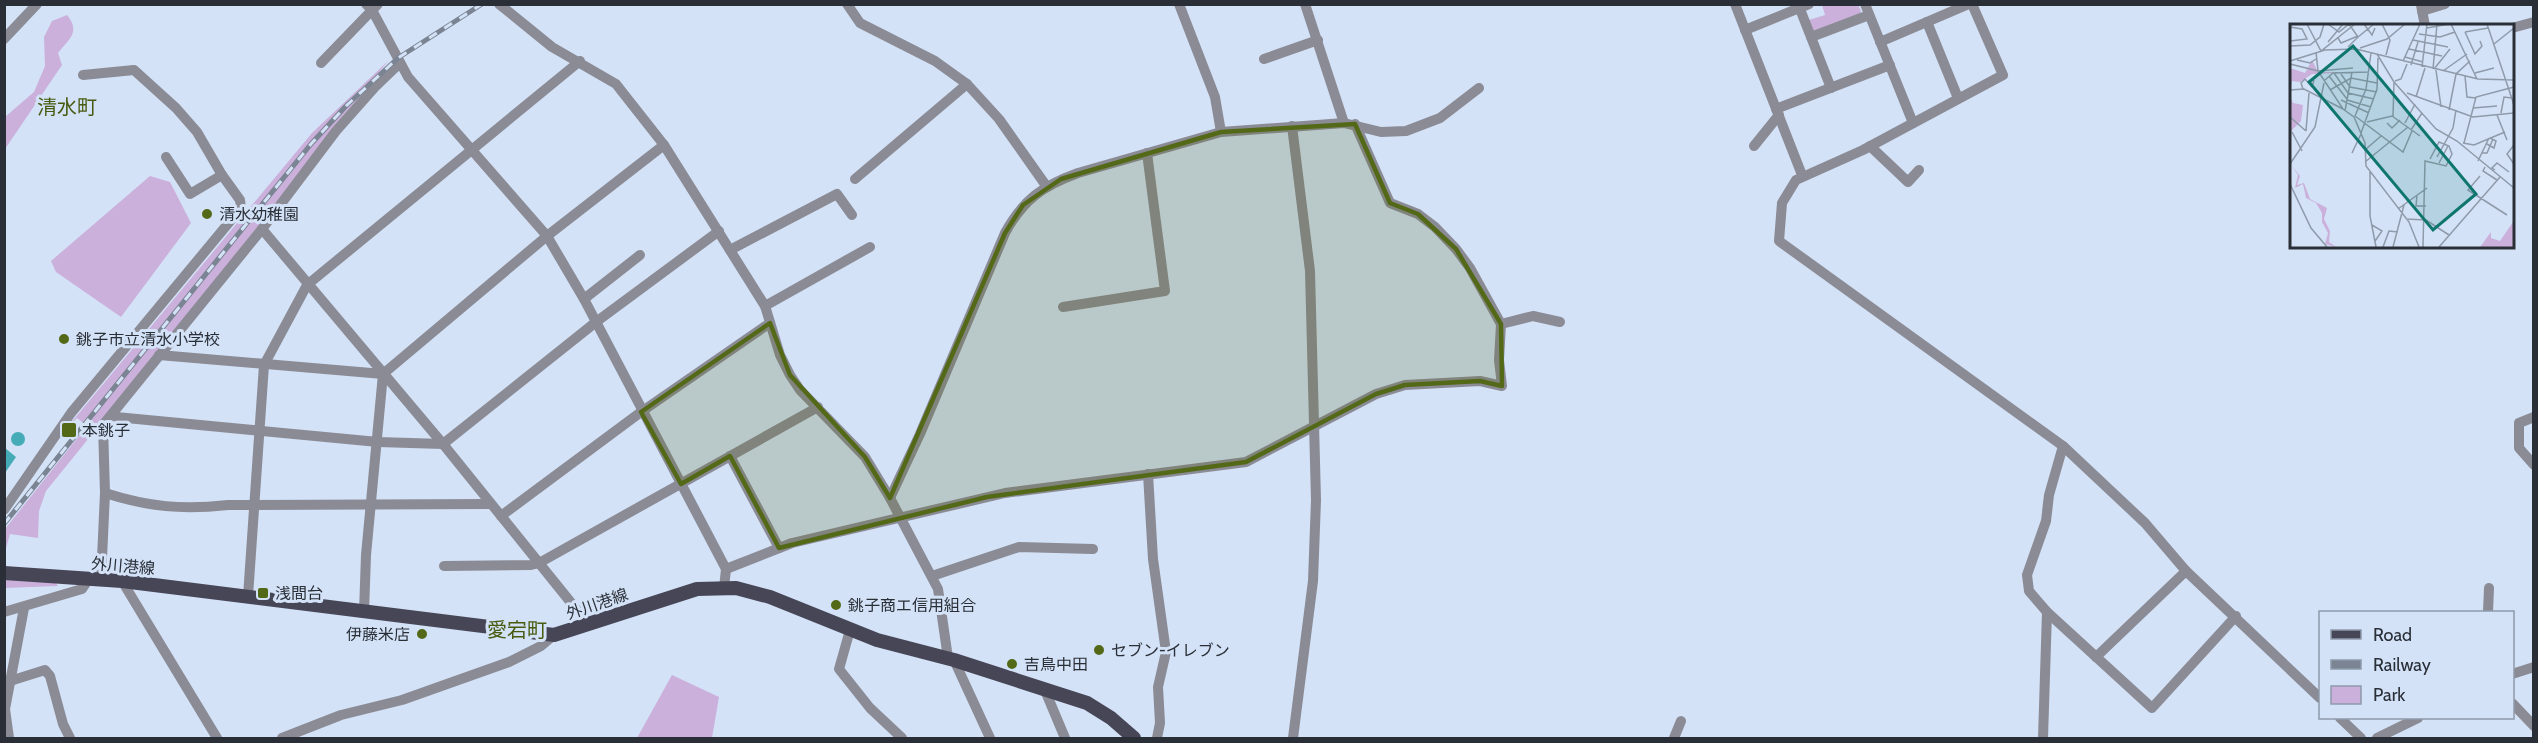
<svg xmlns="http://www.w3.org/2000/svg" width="2538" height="743" font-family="Cabin,'Noto Sans JP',sans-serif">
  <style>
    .green { fill: #cbb0db }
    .water { fill: #45acb7 }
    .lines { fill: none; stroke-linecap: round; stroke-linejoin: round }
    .minor { stroke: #8b8b95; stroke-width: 10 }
    .major { stroke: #474657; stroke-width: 14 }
    .rail-casing { stroke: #7a8492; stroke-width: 5 }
    .rail { stroke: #d3e2f7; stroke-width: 3; stroke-dasharray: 9; stroke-linecap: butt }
    .marked { fill: #536918; fill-opacity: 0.2; stroke: #536918; stroke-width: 4.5; stroke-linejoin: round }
    .poi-dot { fill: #536918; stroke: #d3e2f7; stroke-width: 2 }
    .labels { text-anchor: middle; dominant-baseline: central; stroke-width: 6; stroke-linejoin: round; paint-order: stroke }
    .poi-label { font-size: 16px; fill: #2a2f37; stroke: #d3e2f7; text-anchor: start }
    .street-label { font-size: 16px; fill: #2a2f37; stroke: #d3e2f7 }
    .quarter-label { font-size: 20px; fill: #485b10; stroke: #d3e2f7 }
    .inset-road { fill: none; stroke: #8f9aaa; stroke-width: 1.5 }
    .view { fill: #0f766e; fill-opacity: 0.15; stroke: #0f766e; stroke-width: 3 }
    .inset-edge { fill: none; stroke: #2a2f37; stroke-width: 3 }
  </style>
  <rect width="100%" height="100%" fill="#d3e2f7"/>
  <!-- green -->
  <g class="green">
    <path d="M1822,5H1858L1861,11L1859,16L1814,33L1809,20L1825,15Z"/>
    <path d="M67,15C81,32 69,39 58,53L62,65L5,149V117L34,92L45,66L44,37L52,21Z"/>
    <path d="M388,61L217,280L46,491L39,511L38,538L10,534L5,552V529L87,426L77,418L65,430L312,133Z"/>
    <path d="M150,176L170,182L191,223L121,317L56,272L51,261Z"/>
    <path d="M5,577L53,580L58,586L5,588Z"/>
    <path d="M672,675L719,697L712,738H637Z"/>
  </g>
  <!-- water -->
  <g class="water">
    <circle cx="18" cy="439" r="7"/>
    <path d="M5,448L16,457L5,473Z"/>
  </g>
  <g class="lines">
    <!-- minor -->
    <g class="minor">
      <path d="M366,4L372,10L408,77L547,236L584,299L726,569L724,588"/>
      <path d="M499,4L552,47L616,84L664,145L765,306L780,355L790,375L800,390L865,457L890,498L938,589L948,658"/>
      <path d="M847,4L860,23L935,61L967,84L999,119L1047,187"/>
      <path d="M1179,4L1215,97L1221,132"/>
      <path d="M1305,4L1344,123"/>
      <path d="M1735,4L1802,175"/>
      <path d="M1798,4L1831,88"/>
      <path d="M1865,4L1913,123"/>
      <path d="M1972,4L2003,75L1863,150L1796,180L1782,203L1779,241L2063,446L2145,523L2186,571L2320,698"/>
      <path d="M2421,5L2425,26"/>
      <path d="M2422,11L2445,4"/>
      <path d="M1927,22L1958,98"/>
      <path d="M2512,28L2534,22"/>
      <path d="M1745,30L1809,4"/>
      <path d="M1811,37L1869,15"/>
      <path d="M4,39L37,4"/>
      <path d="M1880,42L1969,4"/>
      <path d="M1264,59L1318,40"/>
      <path d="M321,63L378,4"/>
      <path d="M1776,109L1890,65"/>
      <path d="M1292,126L1310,271L1316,500L1313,581L1293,738"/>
      <path d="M1754,146L1779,115"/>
      <path d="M1870,146L1908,182L1919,170"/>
      <path d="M166,157L190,194L222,175"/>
      <path d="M855,179L967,84"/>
      <path d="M262,229L443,444L589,625"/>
      <path d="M730,250L837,194L852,215"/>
      <path d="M584,299L640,255"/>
      <path d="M765,306L870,247"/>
      <path d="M1063,307L1165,291L1147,153"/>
      <path d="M1501,324L1533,316L1560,322"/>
      <path d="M159,355L383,374L547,236L664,145"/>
      <path d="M112,415L116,417L378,442L443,444L596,322L719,231"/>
      <path d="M2534,417L2519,423V448L2534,465"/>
      <path d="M2063,446L2049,495L2046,521L2027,575L2029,591L2047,612L2152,708L2236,616"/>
      <path d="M730,456L779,548"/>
      <path d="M1148,474L1153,559L1166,652L1158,687L1160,723L1157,738"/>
      <path d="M105,493C149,507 182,510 228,505L489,504"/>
      <path d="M890,498L920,434L1005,233C1023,200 1042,186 1078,173L1221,132L1344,123L1381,132L1406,131L1440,118L1479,88"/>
      <path d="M4,510L71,413L241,208L240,200L222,175L197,132L176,108L134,70L83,75"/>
      <path d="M501,516L641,412L770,323"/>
      <path d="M444,566L531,565L539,563L818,407"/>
      <path d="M726,569L792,543L1005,493L1246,462L1376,394L1405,385L1480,381L1502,386L1499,360L1501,324L1470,268L1456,249L1435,227L1418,214L1390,203L1355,124"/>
      <path d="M932,576L1019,547L1093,549"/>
      <path d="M101,580L105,493L103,425L262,229L336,131L375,87L400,63"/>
      <path d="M122,581L217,738"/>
      <path d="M248,596L264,365L307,285L580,61"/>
      <path d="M4,612L82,589L88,580"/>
      <path d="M364,612L366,555L383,374"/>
      <path d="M2488,612L2489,588"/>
      <path d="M850,630L839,669L870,708L902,738"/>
      <path d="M2096,657L2186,571"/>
      <path d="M954,660L990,738"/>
      <path d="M2512,674L2534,667"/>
      <path d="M10,681L45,670L50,676L63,724L70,738"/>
      <path d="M1044,688L1065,738"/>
      <path d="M2512,703L2534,726"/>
      <path d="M2340,718L2361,738"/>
      <path d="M9,738L5,709L24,608"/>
      <path d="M282,738L341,715L402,700L509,662L541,646L554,635"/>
      <path d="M1674,738L1681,721"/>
      <path d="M2043,738L2047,612"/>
      <path d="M2377,738L2418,718"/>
    </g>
    <!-- major -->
    <path class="major" d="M4,573L122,581L554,635L697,589L736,588L770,597L877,640L954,660L1087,703L1111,718L1134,738"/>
    <!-- rail casing -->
    <g class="rail-casing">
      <path id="rail" d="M4,524L311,144L346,106L398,58L482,4"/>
    </g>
    <!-- rail -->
    <use href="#rail" class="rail"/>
  </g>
  <!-- marked area -->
  <path class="marked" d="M1355,124L1390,203L1418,214L1456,249L1501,324L1502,386L1480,381L1405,385L1376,394L1246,462L987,497L779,548L730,456L681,484L641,412L770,323L790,375L865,457L890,498L1005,233L1023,205L1061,179L1221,132Z"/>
  <!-- markers -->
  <g class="poi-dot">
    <circle cx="207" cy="214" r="6"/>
    <circle cx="64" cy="339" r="6"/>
    <rect x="61" y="422" width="16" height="16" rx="3"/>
    <rect x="257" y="587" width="12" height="12" rx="3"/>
    <circle cx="836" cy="605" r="6"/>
    <circle cx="422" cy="634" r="6"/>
    <circle cx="1099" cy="650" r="6"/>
    <circle cx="1012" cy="664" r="6"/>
  </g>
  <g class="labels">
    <!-- poi labels -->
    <g class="poi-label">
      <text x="219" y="214">清水幼稚園</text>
      <text x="76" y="339">銚子市立清水小学校</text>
      <text x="82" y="430">本銚子</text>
      <text x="275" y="593">浅間台</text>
      <text x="848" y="605">銚子商エ信用組合</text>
      <text x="410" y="634" text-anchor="end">伊藤米店</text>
      <text x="1111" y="650">セブン-イレブン</text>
      <text x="1024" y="664">吉鳥中田</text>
    </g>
    <!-- street labels -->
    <g class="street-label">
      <text transform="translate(123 566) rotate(5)">外川港線</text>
      <text transform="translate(597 604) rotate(-19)">外川港線</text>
    </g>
    <!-- quarter labels -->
    <g class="quarter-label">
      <text x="67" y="107">清水町</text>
      <text x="517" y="630">愛宕町</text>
    </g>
  </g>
  <!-- overview -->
  <g transform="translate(2290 24)">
    <rect width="224" height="224" fill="#d3e2f7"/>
    <path d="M22,36L28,48H78L22,50L10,58L2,57L0,64V44L15,49ZM0,73L3,79L13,81L11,97L0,108ZM2,142L10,152L7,161L14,159L20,175L37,184L34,195L40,207L39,218L46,223L35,220L38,209L32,198V189L26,179L16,174L13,160L5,164L8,151ZM223,198V223H190L201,208V214L210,217Z" fill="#cbb0db"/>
    <path class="inset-road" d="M17,0L31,27L65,0M38,0L49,8L59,0M74,0L82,11L85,4M92,0L100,16L96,31M161,0L187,55M197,0L224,81M0,3L12,5L17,15L0,17M137,4L159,0M175,8L185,30L192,22L190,17M175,8L198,4M129,10L150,13L165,8M68,13L84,0M48,14L51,19L68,12M123,16L158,23M38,18L53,0M204,20L224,4M0,22L20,21L30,13L34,0M58,23L68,13L59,0M70,24L97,15L115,0M119,25L152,32M26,28L28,47L63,44M87,30L104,58L146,105L167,117L224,164M115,33L133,38M7,36L20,39L26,35M0,37L35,26L66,25L188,55L224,56M113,37L130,0M0,40L28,47L53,85L64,93L75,119L76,142L119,198L129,223M121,41L128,18M132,43L137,0M143,45L147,0M144,45L160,25M146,46L151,83M153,47L177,30M44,49L58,69L84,75M185,49L204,44M51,50L60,63L87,68M39,52L57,75M175,52L177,73L186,74M35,56L43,49L79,48M105,57L111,55L117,40M13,65L11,59L15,55L22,63L24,56M0,66L14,65L53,85M40,66L61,54L87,59M117,69L183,93L224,89M126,73L135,44M51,76L79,89M57,76L81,83M183,84L207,82M159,86L166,50L180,37M55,87L62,48M211,89L214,73L222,74M207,91L217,116M65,92L113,128L122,107M65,92L76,65L81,29M103,92L104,58M0,93L16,107M77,98L102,92L130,112M97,99L102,104L110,96M115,99L125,80M121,106L132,89M16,107L19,69M2,108L12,127M71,109L87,65L88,34M173,119L184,121L215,108M174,119L186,73L224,63M197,120L204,124L206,117L200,114M224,121L217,130L224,140M76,125L91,112M62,129L71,110M192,129H197L203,115M147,133L163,104L166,86M188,137L199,114M75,138L118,103M149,139L158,122M0,140L25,103L34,59M195,143L193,147L207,156M205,146L202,144L207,139L219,148M80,148V192L86,223M190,152L178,166L217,191M0,160L21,204L37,223M127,171L126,182H136M108,185L137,164M116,195L136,196L159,211M82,201L92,207L85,217M93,223L99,207L108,208M103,223L114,181M133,223L135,137L156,142L162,130L159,122L149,118L140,135M149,223L210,153"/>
    <path class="view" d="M63,22L186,170L143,206L19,58Z"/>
    <rect width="224" height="224" class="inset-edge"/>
  </g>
  <!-- border -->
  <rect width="2538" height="743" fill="none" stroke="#2a2f37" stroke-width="12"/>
  <!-- legend -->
  <rect x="2319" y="611" width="195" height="108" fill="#d3e2f7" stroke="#8f9aaa" stroke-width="1.5"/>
  <rect x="2331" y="630" width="30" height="9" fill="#474657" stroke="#8f9aaa" stroke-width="1.5"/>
  <text x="2373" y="641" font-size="18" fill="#2a2f37">Road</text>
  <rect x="2331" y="660" width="30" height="9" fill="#7a8492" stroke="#8f9aaa" stroke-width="1.5"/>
  <text x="2373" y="671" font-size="18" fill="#2a2f37">Railway</text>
  <rect x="2331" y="686" width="30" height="18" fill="#cbb0db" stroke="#8f9aaa" stroke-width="1.5"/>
  <text x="2373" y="701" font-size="18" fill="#2a2f37">Park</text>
</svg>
